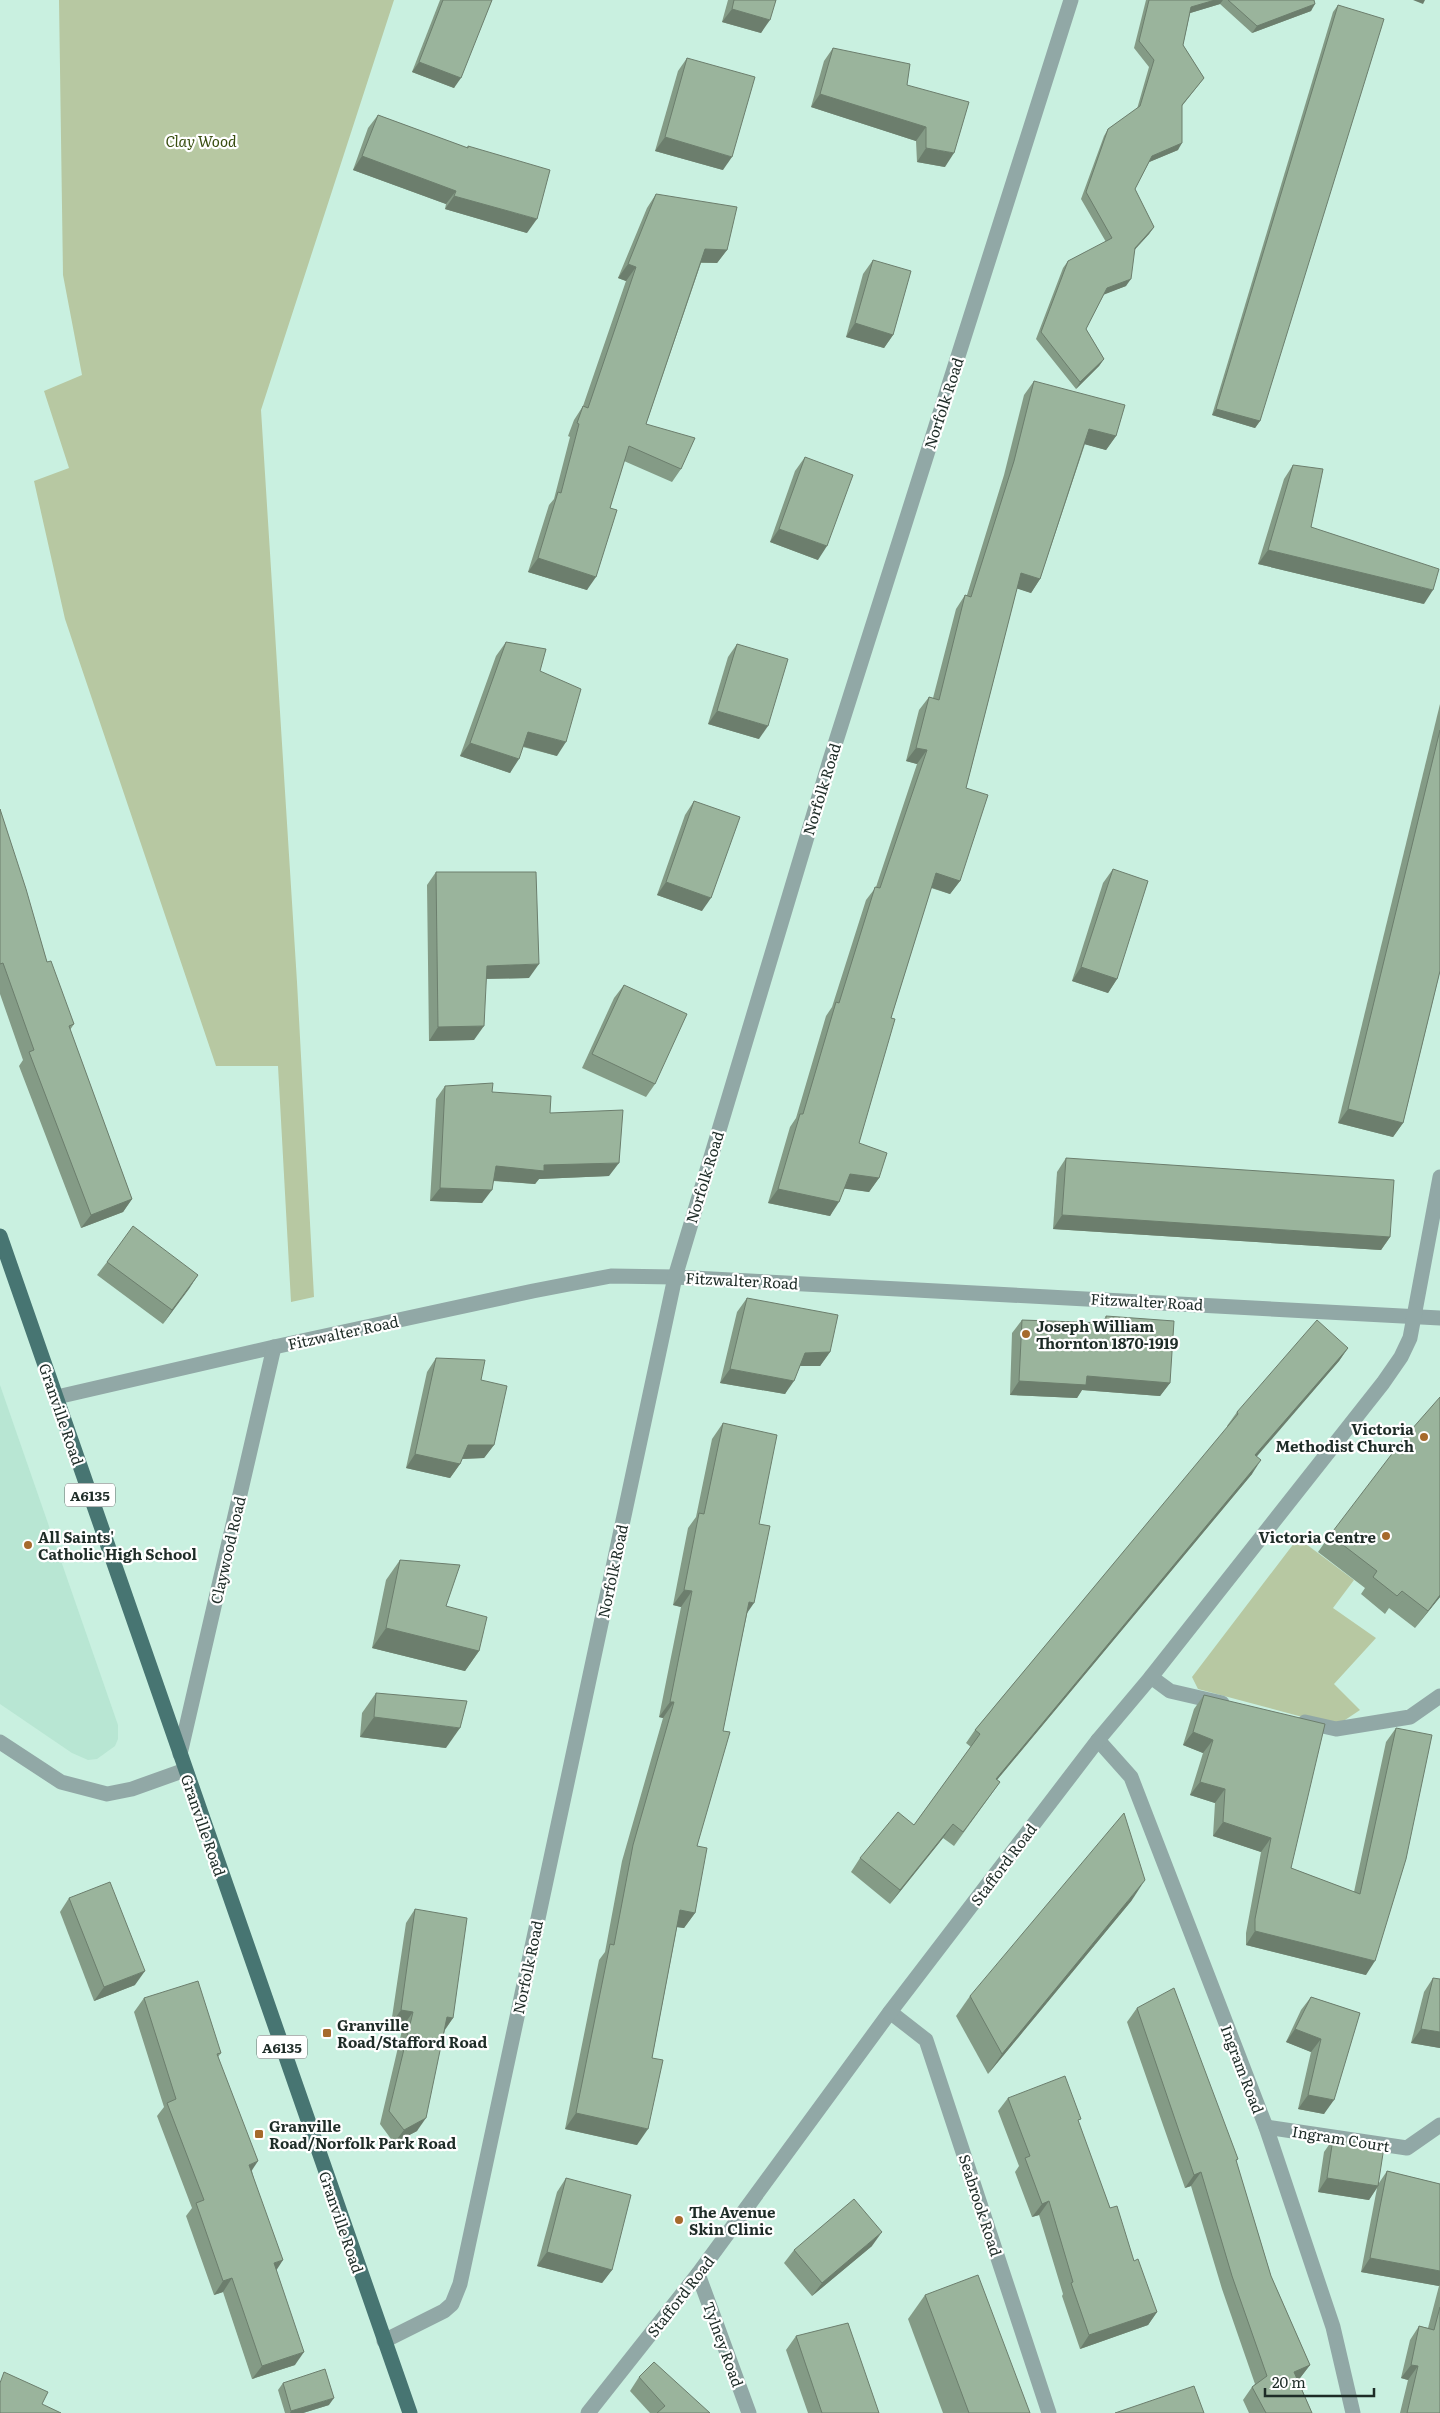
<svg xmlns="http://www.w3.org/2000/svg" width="1440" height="2413" font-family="Literata,serif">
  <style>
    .built { fill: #b8e6d3 }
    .green { fill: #b7c8a2 }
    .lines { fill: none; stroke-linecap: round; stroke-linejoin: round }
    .street { stroke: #91a8a6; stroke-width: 15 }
    .primary { stroke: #477572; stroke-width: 15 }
    .wall { fill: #849b86 }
    .shaded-wall { fill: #6c7e6d }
    .building { fill: #9ab49c; stroke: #6c7e6d }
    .poi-dot { fill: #a66a2c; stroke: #fff; stroke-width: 2 }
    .labels { text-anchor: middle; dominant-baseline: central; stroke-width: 4.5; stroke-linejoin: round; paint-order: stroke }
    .shield { fill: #fff; stroke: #626b68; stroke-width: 1 }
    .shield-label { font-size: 14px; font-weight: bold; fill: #1e2c27 }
    .park-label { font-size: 15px; font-style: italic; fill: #394e10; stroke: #fff }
    .street-label { font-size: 15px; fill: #1e2c27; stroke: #fff }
    .poi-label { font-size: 15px; font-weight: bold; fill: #1e2c27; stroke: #fff; text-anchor: start }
  </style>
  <rect width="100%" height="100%" fill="#c9f0e0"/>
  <!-- built -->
  <path class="built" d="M0,1385L118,1725V1739L115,1746L97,1759L88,1760L72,1753L0,1704Z"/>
  <!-- green -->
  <g class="green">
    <path d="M59,0H394L261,410L297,982L314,1297L291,1302L278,1066H216L65,619L34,481L69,468L44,391L82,375L63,275Z"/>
    <path d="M1298,1538L1354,1580L1333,1608L1376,1638L1334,1684L1360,1710L1336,1726L1198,1689L1192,1677Z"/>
  </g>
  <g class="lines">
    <!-- street -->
    <g class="street">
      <path d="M57,1397L274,1347L533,1291L611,1276L675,1277L1440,1318"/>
      <path d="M1151,1677L1170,1691L1222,1703"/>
      <path d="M1305,1722L1336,1729L1410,1717L1440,1696"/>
      <path d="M1098,1740L1131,1777L1266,2127L1333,2327L1353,2413"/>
      <path d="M0,1742L61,1782L107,1794L132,1789L185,1770"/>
      <path d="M180,1754L274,1347"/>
      <path d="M890,2012L926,2040L1049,2413"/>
      <path d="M1266,2127L1407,2148L1440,2125"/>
      <path d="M698,2274L749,2413"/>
      <path d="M384,2341L444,2311L452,2304L460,2284L675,1277L830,760L1071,0"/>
      <path d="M588,2413L698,2274L890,2012L1098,1740L1151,1677L1383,1383L1401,1357L1410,1338L1440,1177"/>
    </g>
    <!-- primary -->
    <path class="primary" d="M0,1236L410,2413"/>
  </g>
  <!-- wall -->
  <g class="wall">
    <path d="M440,0H492L454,88L412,72Z"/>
    <path d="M728,0H776L761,33L722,22Z"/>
    <path d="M1146,0H1314L1311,11L1252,33L1220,4L1190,13L1183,45L1204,78L1182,106L1178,150L1149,162L1135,189L1154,227L1149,234L1134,250L1126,286L1104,294L1086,329L1104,359L1099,366L1076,389L1036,339L1063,268L1068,261L1106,242L1081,199L1104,136L1108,129L1137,109L1149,67L1134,48Z"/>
    <path d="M1338,5L1260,421L1255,428L1212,415L1333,12Z"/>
    <path d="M833,48L907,85L945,167L917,162L916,141L811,107L824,61Z"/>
    <path d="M687,58L723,170L655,151L678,71Z"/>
    <path d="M378,115L467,148L468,146L527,233L445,209L446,204L353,170L368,128Z"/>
    <path d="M656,194L727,250L717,263H701L646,424L681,469L672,482L624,461L610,508L587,590L528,572L549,505L554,499L570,437L568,436L574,420L583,406L626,281L618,278L647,208Z"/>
    <path d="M873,260L893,335L884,348L846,337L863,274Z"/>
    <path d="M1034,381L1116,436L1106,450L1085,444L1040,579L1031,593L1017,588L966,788L960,881L950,894L931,888L891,1018L859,1143L879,1178L869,1192L844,1188L830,1216L768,1203L790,1127L796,1118L826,1016L832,1007L866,900L876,887L917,764L906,761L919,710L929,697L933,698L956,609L965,595H967L1004,475L1024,395Z"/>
    <path d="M805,457L818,560L770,542L795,471Z"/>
    <path d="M1293,465L1311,527L1424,604L1258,564L1284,479Z"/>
    <path d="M506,642L540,671L557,756L523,747L510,773L460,756L496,656Z"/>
    <path d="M737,644L759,739L708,724L728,657Z"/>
    <path d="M1440,704V971L1403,1123L1393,1137L1338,1123Z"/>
    <path d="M694,801L702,911L657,895L685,815Z"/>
    <path d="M0,809L47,962L74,1024L70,1030L132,1199L123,1212L81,1228L19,1066L23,1060L0,994Z"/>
    <path d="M1113,869L1117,979L1108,993L1072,981L1103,883Z"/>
    <path d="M436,872L529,978L486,979L474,1040L429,1041L427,885Z"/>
    <path d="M624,985L655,1084L646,1097L582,1068L614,998Z"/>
    <path d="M445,1086L492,1092L550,1113L609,1176L539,1179L535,1184L493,1181L482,1203L430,1201L436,1099Z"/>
    <path d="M1066,1158L1390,1237L1381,1250L1053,1229L1057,1172Z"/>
    <path d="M107,1262L198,1275L163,1324L97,1275Z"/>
    <path d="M747,1298L830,1352L820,1366H800L785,1394L720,1383L737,1312Z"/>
    <path d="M1106,1316L1170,1383L1160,1396L1082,1390L1077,1398L1010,1395L1012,1333L1022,1320L1102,1323Z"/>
    <path d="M1348,1348L1339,1361L1256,1456L1252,1474L997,1780L1000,1782L954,1846L943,1838L890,1904L851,1872L860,1858L914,1825L971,1747L966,1743L975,1730L1228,1427L1227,1426L1237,1412Z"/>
    <path d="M436,1358L481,1380L494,1445L484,1458L462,1459L460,1464L450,1478L406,1468L427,1372Z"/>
    <path d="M723,1423L759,1524L747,1614L697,1846L695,1913L684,1928L677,1927L652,2058L637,2145L565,2129L599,1960L605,1952L622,1861L663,1718L659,1717L681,1607L673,1605L688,1528L696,1517L712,1439Z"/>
    <path d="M1330,1535L1440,1597L1415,1628L1389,1608L1385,1614L1361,1594L1365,1588L1318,1552Z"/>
    <path d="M400,1560L446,1606L479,1651L465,1671L372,1648L386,1580Z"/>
    <path d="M376,1693L446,1748L360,1737L362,1713Z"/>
    <path d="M1204,1695L1291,1868L1354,1892L1386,1742L1396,1728L1366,1975L1246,1945V1933L1261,1852L1213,1836L1215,1803L1190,1795L1203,1753L1183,1745L1194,1709Z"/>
    <path d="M69,1898L135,1985L94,2001L60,1912Z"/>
    <path d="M1132,1900L988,2074L956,2016L970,1996Z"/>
    <path d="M415,1909L453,2018L445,2030L417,2131L394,2143L380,2124L403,2026L391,2024L406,1923Z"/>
    <path d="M1433,1978L1440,2048L1411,2043L1424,1992Z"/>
    <path d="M1311,1997L1360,2013L1324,2114L1298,2109L1311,2052L1286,2042L1301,2010Z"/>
    <path d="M144,1998L221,2053L218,2057L252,2171L276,2269L295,2365L252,2379L223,2292L214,2295L186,2216L192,2208L157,2116L164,2107L134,2012Z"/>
    <path d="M1137,2008L1238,2159L1236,2161L1271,2276L1310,2365L1300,2378L1298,2380L1312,2413H1249L1243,2400L1252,2387L1255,2384L1222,2289L1191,2186L1185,2188L1127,2022Z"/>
    <path d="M1008,2098L1078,2122L1110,2208L1157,2312L1148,2325L1080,2349L1062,2296L1063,2294L1039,2215L1032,2217L1015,2172L1019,2166L998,2111Z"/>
    <path d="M1333,2139L1379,2183L1387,2171L1440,2184V2413H1400L1408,2380L1401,2378L1410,2340L1419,2326L1428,2328L1439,2286L1361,2272L1377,2188L1369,2200L1318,2192L1324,2152Z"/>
    <path d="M566,2178L612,2270L602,2283L537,2266L557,2192Z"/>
    <path d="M872,2246L812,2296L784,2263L794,2250Z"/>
    <path d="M925,2295L1030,2413H943L908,2319Z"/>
    <path d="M796,2336L879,2413H808L786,2350Z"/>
    <path d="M639,2377L710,2413H650L630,2391Z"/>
    <path d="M283,2383L329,2405L303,2413H285L278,2390Z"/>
  </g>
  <!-- shaded-wall -->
  <g class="shaded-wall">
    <path d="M1215,0H1223L1220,4L1187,14L1191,7Z"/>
    <path d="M1413,0H1425L1423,4Z"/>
    <path d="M1315,4L1311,11L1252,33L1257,26Z"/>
    <path d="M732,9L770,20L761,33L722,22Z"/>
    <path d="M419,62L461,78L454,88L412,72Z"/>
    <path d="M820,94L926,127L916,141L811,107Z"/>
    <path d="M665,137L732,157L723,170L655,151Z"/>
    <path d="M1182,143L1178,150L1147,163L1152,156Z"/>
    <path d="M926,148L954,153L945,167L917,162Z"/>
    <path d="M362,156L456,191L446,204L353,170Z"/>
    <path d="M454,196L537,219L527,233L445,209Z"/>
    <path d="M1154,227L1149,234L1130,255L1135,248Z"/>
    <path d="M705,249L727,250L717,263L696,262Z"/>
    <path d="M628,264L636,267L626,281L618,278Z"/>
    <path d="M1131,279L1126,286L1103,295L1107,288Z"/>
    <path d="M855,323L893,335L884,348L846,337Z"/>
    <path d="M1104,359L1099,366L1076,389L1080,382Z"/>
    <path d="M1216,409L1260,421L1255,428L1212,415Z"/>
    <path d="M1089,429L1116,436L1106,450L1080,443Z"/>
    <path d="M779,529L827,546L818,560L770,542Z"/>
    <path d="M1268,550L1433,590L1424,604L1258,564Z"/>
    <path d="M538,558L596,577L587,590L528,572Z"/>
    <path d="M1021,573L1040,579L1031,593L1012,587Z"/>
    <path d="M717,711L768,726L759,739L708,724Z"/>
    <path d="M528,732L566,742L557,756L519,745Z"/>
    <path d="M470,743L519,759L510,773L460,756Z"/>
    <path d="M916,748L927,750L917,764L906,761Z"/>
    <path d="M936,873L960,881L950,894L927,886Z"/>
    <path d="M666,882L711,898L702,911L657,895Z"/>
    <path d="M539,964L529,978L477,979L487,966Z"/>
    <path d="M1081,967L1117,979L1108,993L1072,981Z"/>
    <path d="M484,1026L474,1040L429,1041L438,1027Z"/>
    <path d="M1348,1109L1403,1123L1393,1137L1338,1123Z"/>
    <path d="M619,1163L609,1176L539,1179L535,1184L487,1180L496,1166Z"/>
    <path d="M850,1174L879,1178L869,1192L840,1188Z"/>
    <path d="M440,1188L492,1190L482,1203L430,1201Z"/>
    <path d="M778,1189L839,1202L830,1216L768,1203Z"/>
    <path d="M132,1199L123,1212L81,1228L91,1215Z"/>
    <path d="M1062,1215L1390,1237L1381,1250L1053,1229Z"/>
    <path d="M198,1275L189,1289L163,1324L172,1310Z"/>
    <path d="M1348,1348L1339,1361L1246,1469L1255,1455Z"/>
    <path d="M830,1352L820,1366H795L805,1353Z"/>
    <path d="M730,1369L794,1381L785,1394L720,1383Z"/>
    <path d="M1087,1376L1170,1383L1160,1396L1082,1390L1077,1398L1010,1395L1019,1381Z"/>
    <path d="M468,1445H494L484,1458L459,1459Z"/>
    <path d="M415,1454L460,1464L450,1478L406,1468Z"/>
    <path d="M1261,1460L1252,1474L986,1793L996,1779Z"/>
    <path d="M684,1590L692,1591L681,1607L673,1605Z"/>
    <path d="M1440,1595V1597L1415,1628L1428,1611Z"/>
    <path d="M749,1602L754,1603L743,1619Z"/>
    <path d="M386,1628L479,1651L465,1671L372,1648Z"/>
    <path d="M670,1702H674L663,1718L659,1717Z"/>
    <path d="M374,1717L460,1728L446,1748L360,1737Z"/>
    <path d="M1193,1732L1213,1740L1203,1753L1183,1745Z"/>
    <path d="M1200,1782L1225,1789L1215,1803L1190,1795Z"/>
    <path d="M1223,1822L1271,1838L1261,1852L1213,1836Z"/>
    <path d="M953,1824L943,1838L890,1904L900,1890Z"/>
    <path d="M1145,1880L1132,1900L988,2074L1002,2054Z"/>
    <path d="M680,1910L695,1913L684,1928L669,1926Z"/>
    <path d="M1255,1931L1375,1961L1366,1975L1246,1945Z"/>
    <path d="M145,1971L135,1985L94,2001L104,1987Z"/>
    <path d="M401,2010L413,2012L403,2026L391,2024Z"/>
    <path d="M447,2017L453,2018L443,2032Z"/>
    <path d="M1295,2029L1321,2039L1311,2052L1286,2042Z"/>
    <path d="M1421,2029L1440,2032V2048L1411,2043Z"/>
    <path d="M1308,2095L1334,2100L1324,2114L1298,2109Z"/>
    <path d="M576,2113L648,2129L637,2145L565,2129Z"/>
    <path d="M426,2118L417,2131L394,2143L404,2130Z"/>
    <path d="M258,2161L249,2175V2165Z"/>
    <path d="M1201,2172L1191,2186L1185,2188L1194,2175Z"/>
    <path d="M1327,2178L1378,2186L1369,2200L1318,2192Z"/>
    <path d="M1049,2201L1039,2215L1032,2217L1042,2204Z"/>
    <path d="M882,2232L872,2246L812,2296L822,2283Z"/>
    <path d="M547,2252L612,2270L602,2283L537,2266Z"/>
    <path d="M1370,2258L1440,2271V2285L1439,2286L1361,2272Z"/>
    <path d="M283,2260L274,2274V2263Z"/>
    <path d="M232,2278L223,2292L214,2295L223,2281Z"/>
    <path d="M1157,2312L1148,2325L1080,2349L1089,2335Z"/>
    <path d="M304,2352L295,2365L252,2379L262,2366Z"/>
    <path d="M1310,2365L1300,2378L1285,2386L1294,2372Z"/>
    <path d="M1411,2365L1418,2366L1408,2380L1401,2378Z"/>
    <path d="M334,2398L329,2405L303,2413H290L291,2411Z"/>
  </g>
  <!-- building -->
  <g class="building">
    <path d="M443,0H492L461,78L419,62Z"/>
    <path d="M734,0H776L770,20L732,9Z"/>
    <path d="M1149,0H1215L1191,7L1183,45L1204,78L1182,105V143L1152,156L1135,189L1154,227L1135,248L1131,279L1107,288L1086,329L1104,359L1080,382L1041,332L1068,261L1112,238L1086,192L1108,129L1140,106L1154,60L1139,41Z"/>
    <path d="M1228,0H1314L1315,4L1257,26Z"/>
    <path d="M1338,5L1384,19L1260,421L1216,409Z"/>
    <path d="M833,48L910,64L907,85L969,102L954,153L926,148V127L820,94Z"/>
    <path d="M687,58L755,77L732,157L665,137Z"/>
    <path d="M378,115L468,148V146L550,170L537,219L454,196L456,191L362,156Z"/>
    <path d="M656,194L737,207L727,250L705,249L646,424L695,438L681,469L629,446L610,508L617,510L596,577L538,558L558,492L561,493L579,424L577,423L583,406L588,408L636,267L628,264Z"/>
    <path d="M873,260L911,271L893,335L855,323Z"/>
    <path d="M1034,381L1125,405L1116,436L1089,429L1040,579L1021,573L966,788L988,795L960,881L936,873L891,1018L895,1019L859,1143L887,1153L879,1178L850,1174L839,1202L778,1189L800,1114H803L836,1002L839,1003L875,887L880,888L927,750L916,748L929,697L939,700L965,595L971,597L1014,461Z"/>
    <path d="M805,457L853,475L827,546L779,529Z"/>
    <path d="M1293,465L1323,469L1311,527L1439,569L1433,590L1268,550Z"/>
    <path d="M506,642L546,649L540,671L581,689L566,742L528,732L519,759L470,743Z"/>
    <path d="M737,644L788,659L768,726L717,711Z"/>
    <path d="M1440,730V971L1403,1123L1348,1109Z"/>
    <path d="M694,801L740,817L711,898L666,882Z"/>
    <path d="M0,809L26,889L47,962L51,961L74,1024L69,1026L132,1199L91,1215L29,1052L34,1050L3,963L0,964Z"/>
    <path d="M1113,869L1148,881L1117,979L1081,967Z"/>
    <path d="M436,872H536L539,964L487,966L484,1026L438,1027Z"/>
    <path d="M624,985L687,1014L655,1084L592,1054Z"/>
    <path d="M493,1083L492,1092L551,1096L550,1113L623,1110L619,1163L544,1165V1171L496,1166L492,1190L440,1188L445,1086Z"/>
    <path d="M1066,1158L1394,1180L1390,1237L1062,1215Z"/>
    <path d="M133,1226L198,1275L172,1310L107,1262Z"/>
    <path d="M747,1298L838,1315L830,1352L805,1353L794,1381L730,1369Z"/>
    <path d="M1106,1316L1174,1321L1170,1383L1087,1376L1086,1385L1019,1381L1022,1320L1106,1323Z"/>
    <path d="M1317,1320L1348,1348L1255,1455L1261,1460L996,1779L1000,1782L963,1832L953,1824L900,1890L860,1858L898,1812L914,1825L980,1734L975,1730L1238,1414L1237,1412Z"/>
    <path d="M436,1358L485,1360L481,1380L507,1386L494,1445H468L460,1464L415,1454Z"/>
    <path d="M1440,1397V1595L1428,1611L1402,1591L1397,1596L1373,1577L1377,1571L1330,1535L1404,1438Z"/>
    <path d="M723,1423L777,1435L759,1524L770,1526L754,1603L749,1602L723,1731L730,1732L697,1846L707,1848L695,1913L680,1910L652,2058L663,2060L648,2129L576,2113L610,1944L614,1945L633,1845L674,1702H670L692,1591L684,1590L699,1513L704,1514Z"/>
    <path d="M400,1560L460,1565L446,1606L487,1617L479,1651L386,1628Z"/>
    <path d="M376,1693L467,1701L460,1728L374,1717Z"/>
    <path d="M1204,1695L1325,1724L1291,1868L1360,1894L1396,1728L1432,1735L1406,1859L1375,1961L1255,1931V1919L1271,1838L1223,1822L1225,1789L1200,1782L1213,1740L1193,1732Z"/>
    <path d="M1124,1813L1145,1880L1002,2054L970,1996Z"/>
    <path d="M110,1882L145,1971L104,1987L69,1898Z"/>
    <path d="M415,1909L467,1918L453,2018L447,2017L426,2118L404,2130L389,2111L413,2012L401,2010Z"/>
    <path d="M1433,1978L1440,1979V2032L1421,2029Z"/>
    <path d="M198,1981L221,2053L217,2054L258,2161L249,2165L283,2260L274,2263L304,2352L262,2366L232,2278L223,2281L196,2203L204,2200L167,2103L176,2099L144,1998Z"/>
    <path d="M1174,1988L1238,2159L1236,2160L1271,2276L1310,2365L1294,2372L1312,2413H1266L1252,2387L1267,2376L1232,2276L1201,2172L1194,2175L1137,2008Z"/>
    <path d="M1311,1997L1360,2013L1334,2100L1308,2095L1321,2039L1295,2029Z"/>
    <path d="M1065,2076L1081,2119L1078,2120L1110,2208L1117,2206L1134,2261L1138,2259L1157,2312L1089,2335L1071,2283L1073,2282L1049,2201L1042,2204L1025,2158L1030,2156L1008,2098Z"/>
    <path d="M1333,2139L1384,2147L1378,2186L1327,2178Z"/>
    <path d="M1387,2171L1440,2184V2271L1370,2258Z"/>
    <path d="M566,2178L631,2195L612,2270L547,2252Z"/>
    <path d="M854,2199L882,2232L822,2283L794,2250Z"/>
    <path d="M978,2275L1030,2413H969L925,2295Z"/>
    <path d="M1440,2307V2413H1407L1418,2366L1411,2365L1419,2326L1434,2330Z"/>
    <path d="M848,2323L879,2413H822L796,2336Z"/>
    <path d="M654,2362L710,2413H657L665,2406L639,2377Z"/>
    <path d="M325,2369L334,2398L291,2411L283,2383Z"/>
    <path d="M4,2372L48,2392L42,2404L61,2413H0V2383Z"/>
    <path d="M1194,2386L1204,2413H1115Z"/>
  </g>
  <!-- markers -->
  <g class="poi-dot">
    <circle cx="1026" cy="1334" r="5"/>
    <circle cx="1424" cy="1437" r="5"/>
    <circle cx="1386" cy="1536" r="5"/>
    <circle cx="28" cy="1545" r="5"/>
    <rect x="322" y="2028" width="10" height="10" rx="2.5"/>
    <rect x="254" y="2129" width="10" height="10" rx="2.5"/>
    <circle cx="679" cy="2220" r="5"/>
  </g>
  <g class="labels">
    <!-- shield labels -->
    <g class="shield">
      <rect x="65" y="1483.5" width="50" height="23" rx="4"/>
      <rect x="257" y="2035.5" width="50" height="23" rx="4"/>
    </g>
    <g class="shield-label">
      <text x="90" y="1495">A6135</text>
      <text x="282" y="2047">A6135</text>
    </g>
    <!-- park labels -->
    <g class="park-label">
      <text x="201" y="140">Clay Wood</text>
    </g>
    <!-- street labels -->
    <g class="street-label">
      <text transform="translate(943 403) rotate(-72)">Norfolk Road</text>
      <text transform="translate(821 789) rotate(-73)">Norfolk Road</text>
      <text transform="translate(704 1177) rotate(-73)">Norfolk Road</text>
      <text transform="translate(742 1280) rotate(3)">Fitzwalter Road</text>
      <text transform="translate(1147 1301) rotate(3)">Fitzwalter Road</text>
      <text transform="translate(343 1332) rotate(-12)">Fitzwalter Road</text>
      <text transform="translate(62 1414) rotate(71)">Granville Road</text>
      <text transform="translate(227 1550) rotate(-77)">Claywood Road</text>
      <text transform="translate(612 1571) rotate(-78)">Norfolk Road</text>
      <text transform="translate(204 1825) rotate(71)">Granville Road</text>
      <text transform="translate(1003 1864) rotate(-53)">Stafford Road</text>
      <text transform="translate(527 1967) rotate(-78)">Norfolk Road</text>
      <text transform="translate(1243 2069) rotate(69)">Ingram Road</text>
      <text transform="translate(1341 2138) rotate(9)">Ingram Court</text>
      <text transform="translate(981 2205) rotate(72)">Seabrook Road</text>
      <text transform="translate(342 2222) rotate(71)">Granville Road</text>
      <text transform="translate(680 2296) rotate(-52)">Stafford Road</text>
      <text transform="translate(724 2344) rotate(70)">Tylney Road</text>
    </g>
    <!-- poi labels -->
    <g class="poi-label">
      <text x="1036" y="1325">Joseph William<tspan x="1036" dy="17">Thornton 1870-1919</tspan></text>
      <text x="1414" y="1428" text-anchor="end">Victoria<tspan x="1414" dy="17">Methodist Church</tspan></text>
      <text x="38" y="1536">All Saints'<tspan x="38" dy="17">Catholic High School</tspan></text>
      <text x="1376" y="1536" text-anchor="end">Victoria Centre</text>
      <text x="337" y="2024">Granville<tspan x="337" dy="17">Road/Stafford Road</tspan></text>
      <text x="269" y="2125">Granville<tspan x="269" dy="17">Road/Norfolk Park Road</tspan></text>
      <text x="689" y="2211">The Avenue<tspan x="689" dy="17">Skin Clinic</tspan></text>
    </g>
  </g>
  <!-- scale -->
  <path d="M1265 2388v8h109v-8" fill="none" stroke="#1e2c27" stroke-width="2.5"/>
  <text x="1272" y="2388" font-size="15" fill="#1e2c27" stroke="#ffffff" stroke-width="4" paint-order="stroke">20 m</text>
</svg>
